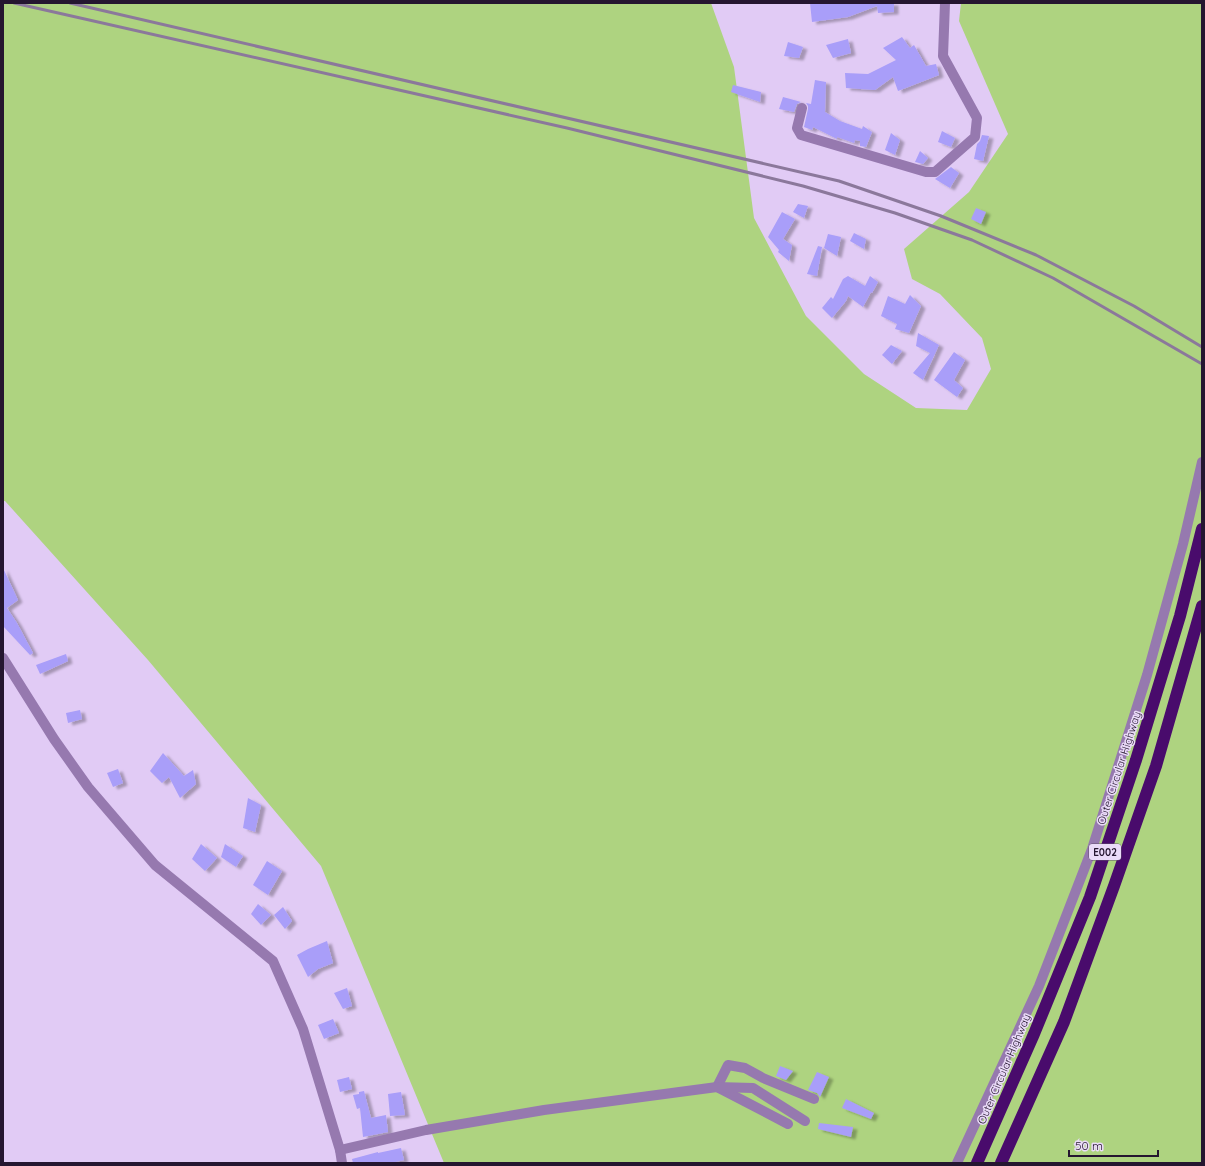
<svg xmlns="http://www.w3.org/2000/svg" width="1205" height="1166" font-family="Quicksand,sans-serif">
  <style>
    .green { fill: #aed380 }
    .building { fill: #a99ef9; filter: url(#shadow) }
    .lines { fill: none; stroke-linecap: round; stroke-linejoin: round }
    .minor { stroke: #9679af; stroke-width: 10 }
    .highway { stroke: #490b6c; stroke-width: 12 }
    .rail { stroke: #8b789b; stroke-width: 3 }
    .labels { text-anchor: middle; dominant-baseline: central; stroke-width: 3; stroke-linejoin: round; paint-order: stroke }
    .shield { fill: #eadbf8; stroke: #60516c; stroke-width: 1 }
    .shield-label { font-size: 10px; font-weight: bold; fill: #251630 }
    .street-label { font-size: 11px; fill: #251630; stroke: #eadbf8 }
  </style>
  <defs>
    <filter id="shadow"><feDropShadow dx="4.5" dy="2.5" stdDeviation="1" flood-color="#0004"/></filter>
  </defs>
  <rect width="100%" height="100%" fill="#e1cbf5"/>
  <!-- green -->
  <path class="green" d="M3,3H711L734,67L754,218L806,316L864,374L916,408L967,410L991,369L982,338L940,294L912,279L904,249L969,192L1008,134L959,21L961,3H1202V1163H444L321,866L148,660L5,501H3Z"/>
  <!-- building -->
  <g class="building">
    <path d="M810,3H894V12L878,13L877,6L848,17L812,22Z"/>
    <path d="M902,37L910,48L914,45L926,66L936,64L939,75L898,91L893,77L875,90L846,88L845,73L868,74L896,60L883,48Z"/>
    <path d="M848,39L851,53L833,58L826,45Z"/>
    <path d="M788,42L803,47L799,58L784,56Z"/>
    <path d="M815,80L826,82L825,112L840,121L862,129L863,126L872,132L866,147L860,146V141L855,140L854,143L837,137V139L813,127L812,130L804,127L808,109V106L806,103L811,104Z"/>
    <path d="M733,85L761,92L760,102L731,92Z"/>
    <path d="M783,97L801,102L797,104L794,112L779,109Z"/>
    <path d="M942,131L955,138L951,147L938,142Z"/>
    <path d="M891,133L900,140L895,155L885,150Z"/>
    <path d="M982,135L989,136L983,161L974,159L977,144L980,141Z"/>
    <path d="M920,151L928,158L923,164L915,162Z"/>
    <path d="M951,167L959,173L950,188L935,179Z"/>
    <path d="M798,204L808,206L804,218L793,212Z"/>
    <path d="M976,208L986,212L981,224L971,219Z"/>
    <path d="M782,212L795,219L783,239L792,245L789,261L778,252L779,250L768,237Z"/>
    <path d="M854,233L866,239L864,249L850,241Z"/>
    <path d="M828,234L841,237L837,256L824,248Z"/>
    <path d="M818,246L822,247L817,276L807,274Z"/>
    <path d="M848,276L865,286L870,276L878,282L872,293L871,292L863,307L848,296L846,301L832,318L822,308L831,297L833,299L843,279Z"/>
    <path d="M910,295L921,306L909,333L895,329L897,324L881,316L888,296L905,304Z"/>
    <path d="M918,333L939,345L923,380L913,373L930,353L916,346Z"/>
    <path d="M891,345L902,351L892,364L882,355Z"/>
    <path d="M954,352L965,360L954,380L963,388L957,397L934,380Z"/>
    <path d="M3,568L18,600L7,608L17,623L33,653L30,655L3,626Z"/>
    <path d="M66,654L68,661L40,674L36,665Z"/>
    <path d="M80,710L82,719L68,723L66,713Z"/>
    <path d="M163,753L184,776L193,770L196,784L180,798L169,777L162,783L150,771Z"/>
    <path d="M118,769L123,783L113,787L107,773Z"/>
    <path d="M248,798L261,805L255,832L243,828Z"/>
    <path d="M201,844L217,858L205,871L192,859Z"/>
    <path d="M225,844L243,856L236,867L221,857Z"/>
    <path d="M267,861L282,871L268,895L253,885Z"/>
    <path d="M258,904L271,915L261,925L251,914Z"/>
    <path d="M283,907L292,921L285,929L274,915Z"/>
    <path d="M327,941L333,963L318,969L308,977L297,955L308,949Z"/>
    <path d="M347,988L352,1006L343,1009L334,993Z"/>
    <path d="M333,1019L339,1033L324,1039L318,1025Z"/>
    <path d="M780,1066L793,1071L786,1080L776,1076Z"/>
    <path d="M817,1072L829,1077L820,1097L817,1093L808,1090Z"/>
    <path d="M349,1077L352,1089L340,1092L337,1080Z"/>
    <path d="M364,1091L371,1118L386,1115L388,1132L363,1137L360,1108L357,1109L353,1095L359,1094V1092Z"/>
    <path d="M401,1092L405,1115L390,1116L388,1094Z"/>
    <path d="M846,1099L874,1113L871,1119L842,1108Z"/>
    <path d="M819,1123L853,1127L851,1137L818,1129Z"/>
    <path d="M401,1148L404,1160L391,1163H353L352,1159L378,1152V1153Z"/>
  </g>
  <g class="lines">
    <!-- minor -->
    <g class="minor">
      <path d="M802,108L797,128L801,135L926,172H935L975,137L977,118L943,56L945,3"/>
      <path d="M3,658L54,739L88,787L155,865L273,961L303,1029L340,1150L342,1163"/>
      <path d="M717,1087L728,1065L745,1068L763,1078L814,1099"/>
      <path d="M719,1088L788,1124"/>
      <path d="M340,1150L426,1130L544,1110L717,1087L753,1088L805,1121"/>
      <path d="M957,1163L1039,986L1092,849L1147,675L1183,544L1202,462"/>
    </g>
    <!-- highway -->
    <g class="highway">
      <path d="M977,1163L1034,1034L1090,897L1136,760L1180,616L1202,529"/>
      <path d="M1001,1163L1064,1022L1114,886L1156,766L1202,606"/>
    </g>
    <!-- rail -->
    <g class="rail">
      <path d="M14,3L567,128L803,186L895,213L972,240L1053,278L1202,364"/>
      <path d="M70,3L839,181L941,216L1036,255L1134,306L1202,347"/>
    </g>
  </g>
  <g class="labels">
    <!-- shield labels -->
    <rect class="shield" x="1089" y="844" width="32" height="16" rx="3"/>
    <g class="shield-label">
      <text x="1105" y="852">E002</text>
    </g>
    <!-- street labels -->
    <g class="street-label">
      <text transform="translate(1119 768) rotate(-72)">Outer Circular Highway</text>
      <text transform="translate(1004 1069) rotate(-67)">Outer Circular Highway</text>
    </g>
  </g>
  <!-- border -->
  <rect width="1205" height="1166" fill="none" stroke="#251630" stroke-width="8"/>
  <!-- scale -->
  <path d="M1069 1150v6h89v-6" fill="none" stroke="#251630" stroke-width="2"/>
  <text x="1075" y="1150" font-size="12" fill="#251630" stroke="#eadbf8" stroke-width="3" paint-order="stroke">50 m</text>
</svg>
